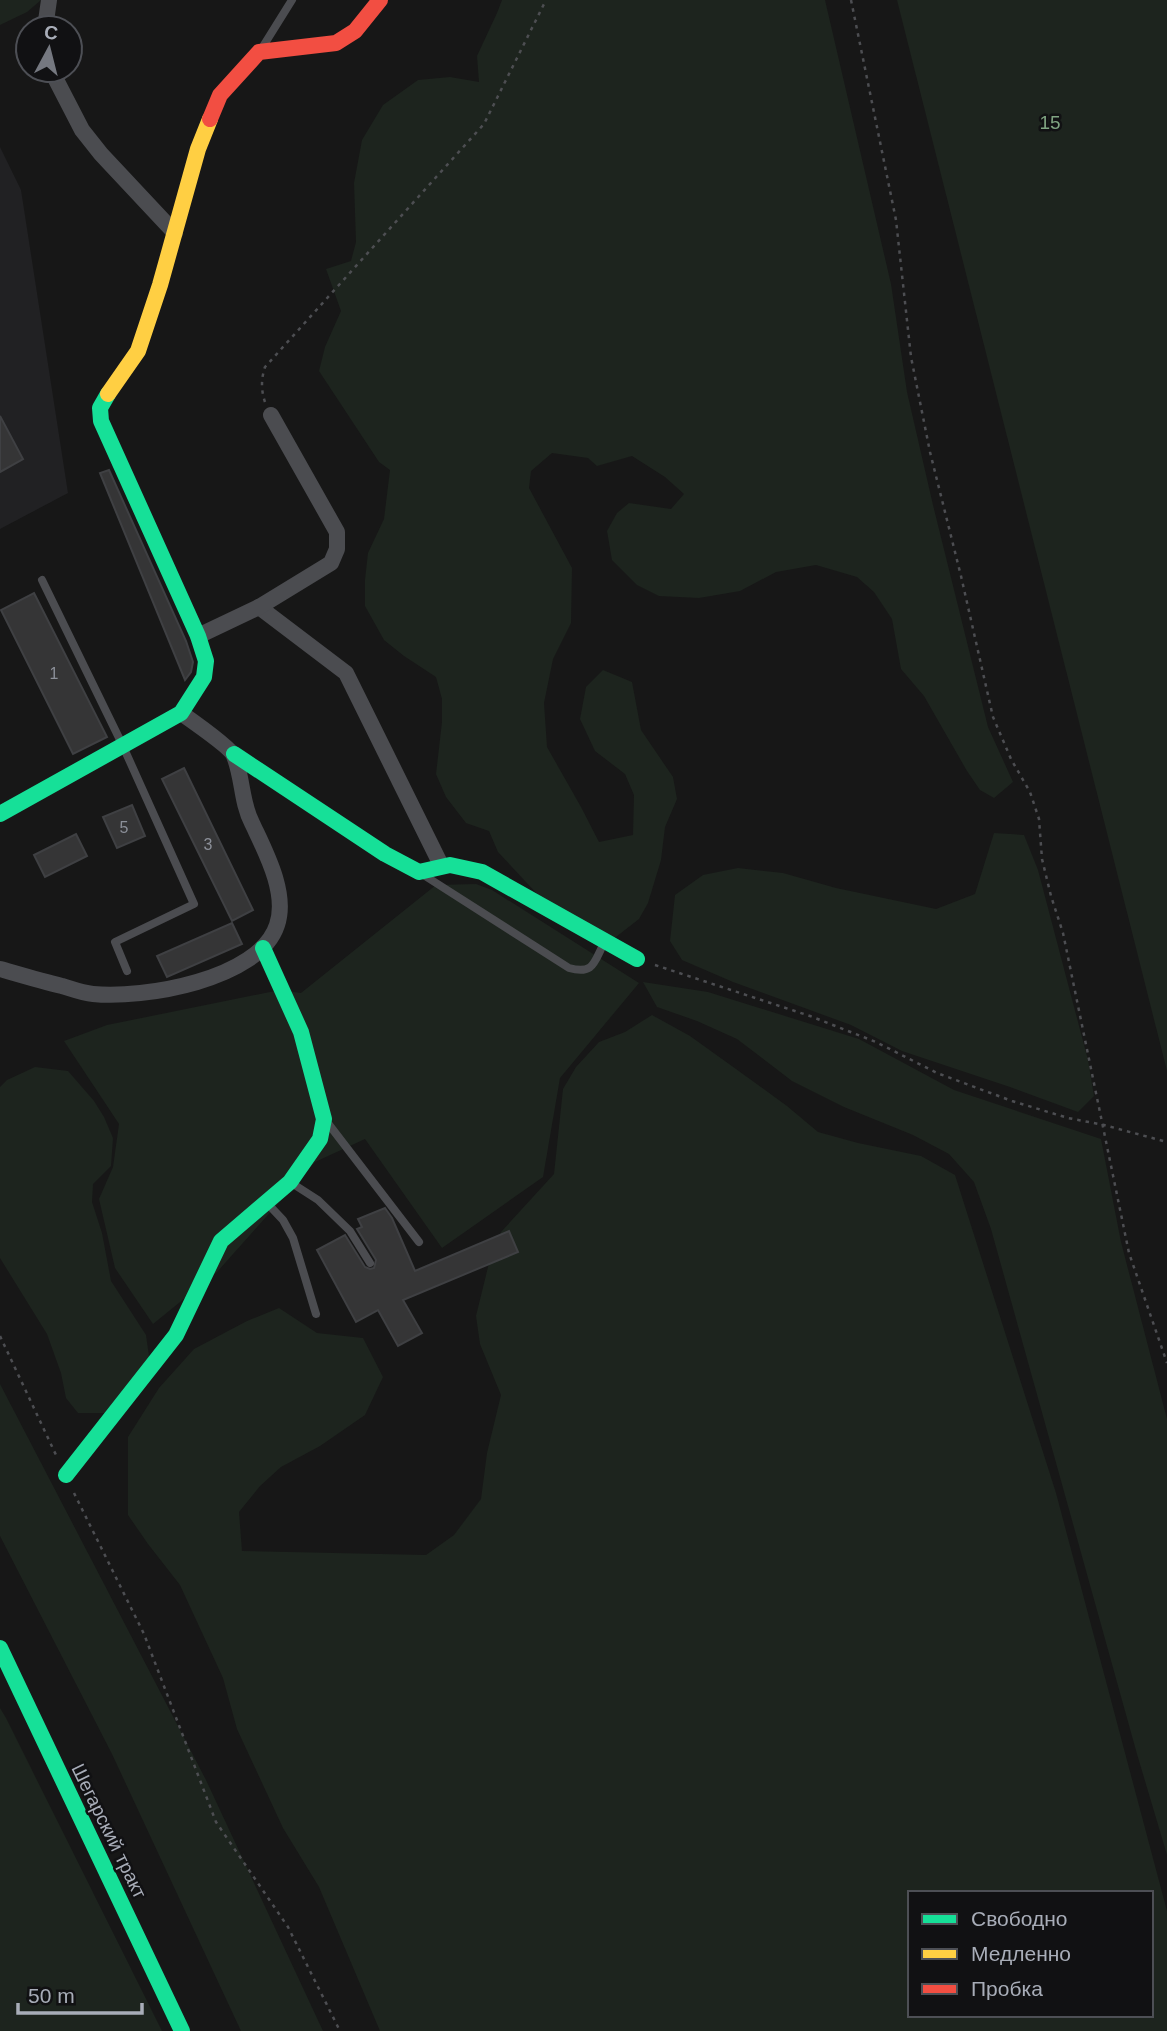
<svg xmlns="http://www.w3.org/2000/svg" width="1167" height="2031" font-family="Helvetica,sans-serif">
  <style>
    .built { fill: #212123 }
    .green { fill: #1d241e; fill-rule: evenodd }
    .building { fill: #353536; stroke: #3f4043; stroke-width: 2 }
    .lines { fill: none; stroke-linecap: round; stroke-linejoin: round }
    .path { stroke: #4d4e52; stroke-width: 2.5; stroke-dasharray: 3.5 5; stroke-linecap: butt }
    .lane { stroke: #4b4c50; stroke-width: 8 }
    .street { stroke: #4b4c50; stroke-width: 16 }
    .fast { stroke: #16e098; stroke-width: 16 }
    .slow { stroke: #ffcf43; stroke-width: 16 }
    .jam { stroke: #f24e42; stroke-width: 16 }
    .labels { text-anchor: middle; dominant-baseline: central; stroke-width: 5; stroke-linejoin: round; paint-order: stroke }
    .number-label { font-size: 16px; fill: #8b8f98 }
    .park-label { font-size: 19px; fill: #7fa381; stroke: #111113 }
    .street-label { font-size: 19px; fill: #a8adb8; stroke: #111113 }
  </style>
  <rect width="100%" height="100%" fill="#171717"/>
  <!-- built -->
  <path class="built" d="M0,147L21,190L68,493L0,529Z"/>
  <!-- green -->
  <g class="green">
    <path d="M0,0H41L27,12L0,25Z"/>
    <path d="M502,0H825L891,284L907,392L933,505L988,727L1013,782L994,798L980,790L967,771L924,696L901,669L892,619L874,592L857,577L816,565L776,572L740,591L699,598L659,596L637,585L612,560L607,531L617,513L629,503L671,509L684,494L665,477L632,456L597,466L588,458L552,453L531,471L529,488L572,568L571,623L553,659L544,703L547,747L581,807L599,842L633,835L634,795L625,774L595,751L580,719L586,687L603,670L632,682L641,730L673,777L677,799L665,827L661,860L648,903L639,919L612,940L553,911L498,852L489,831L466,823L446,797L436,774L442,722V699L436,677L404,656L384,640L365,606V580L368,553L384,519L390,470L379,462L319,371L325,347L341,311L326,269L351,261L356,242L354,183L362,140L383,105L418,80L450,77L479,82L477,56L497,13Z"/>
    <path d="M897,0H1167V1071Z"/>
    <path d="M994,833L1024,835L1038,870L1088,1060L1094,1096L1078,1112L1010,1087L902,1051L851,1025L733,982L682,960L670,941L675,895L703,875L738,868L783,873L836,888L936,909L975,894Z"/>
    <path d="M476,884L492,890L639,983L560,1078L543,1177L442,1248L365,1139L315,1162L217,1272L153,1324L115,1268L99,1199L113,1167L119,1124L64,1041L107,1025L280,990L301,993L436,885Z"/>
    <path d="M643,982L708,992L859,1039L954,1090L1101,1139L1121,1242L1167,1419V1855L1137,1754L991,1229L974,1182L949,1154L913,1135L844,1107L792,1081L737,1039L697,1021L657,1007Z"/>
    <path d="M652,1015L690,1036L736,1069L787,1106L818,1132L858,1143L921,1156L955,1175L1056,1493L1167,1911V2031H380L319,1887L283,1828L237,1729L223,1678L180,1585L148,1544L128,1515V1437L159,1388L194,1349L247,1321L279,1308L317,1333L363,1338L383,1377L365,1415L320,1446L281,1467L260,1486L239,1512L242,1551L426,1555L454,1535L481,1499L487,1453L501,1395L480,1344L476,1316L488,1267L501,1232L554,1174L563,1089L576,1067L599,1042L625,1032ZM910,1893H1151V2015H910Z"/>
    <path d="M35,1067L68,1071L94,1101L104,1117L113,1138L111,1166L93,1184L92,1202L102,1233L111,1281L146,1335L151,1370L105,1413H78L66,1398L61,1373L47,1334L0,1258V1087L7,1080Z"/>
    <path d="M0,1384L206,1780L323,2031H241L112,1754L0,1536Z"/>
    <path d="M0,1708L6,1718L162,2031H0Z"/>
  </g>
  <!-- building -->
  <g class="building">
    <path d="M0,416L23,459L0,472Z"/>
    <path d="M109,470L186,641L193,662L191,672L185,680L100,473Z"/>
    <path d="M34,593L107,737L73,754L1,610Z"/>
    <path d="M184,768L253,910L232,921L162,779Z"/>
    <path d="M132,805L145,836L117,848L103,817Z"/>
    <path d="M76,834L87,856L45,877L34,855Z"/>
    <path d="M232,923L242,944L167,977L157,956Z"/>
    <path d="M385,1208L392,1218L415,1271L509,1231L518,1252L403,1300L422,1333L398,1346L378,1310L356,1322L317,1250L345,1235L365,1267L370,1269L374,1268L376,1260L357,1229L362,1227L358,1219Z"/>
  </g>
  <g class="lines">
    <!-- path -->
    <g class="path">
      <path d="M851,0L896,220L911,357L930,452L961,576L993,717L1011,759L1030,792L1039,819L1042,859L1051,896L1063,933L1129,1253L1167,1363"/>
      <path d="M265,402C261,390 261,379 265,367L484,124L546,0"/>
      <path d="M655,965L810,1016L876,1042L937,1073L1012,1101L1068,1118L1104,1125L1167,1142"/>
      <path d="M0,1336L56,1455"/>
      <path d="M74,1493L144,1634L216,1822L288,1927L340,2031"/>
    </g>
    <!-- lane -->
    <g class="lane">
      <path d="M262,48L292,0"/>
      <path d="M42,580L122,744L194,904L115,942L127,971"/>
      <path d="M422,874L569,968C594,975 594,962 604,943"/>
      <path d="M327,1122L419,1242"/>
      <path d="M290,1182L318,1200L350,1231L370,1263"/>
      <path d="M267,1203L283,1220L293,1238L316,1314"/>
    </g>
    <!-- street -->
    <g class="street">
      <path d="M45,28L49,0"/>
      <path d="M51,70L82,130L101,154L175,233"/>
      <path d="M259,607L346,673L441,865"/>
      <path d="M198,636L259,607L331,563L337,549V532L271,415"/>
      <path d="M0,969C21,975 41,981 62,986C72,989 82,993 93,994C143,999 259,980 277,925C288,893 265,851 252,823C241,802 243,778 234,756C231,748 191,720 181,713"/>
    </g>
    <!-- fast -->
    <g class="fast">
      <path d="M234,754L385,854L419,872L450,865L482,872L637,959"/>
      <path d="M0,814L181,713L204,677L206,661L198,636L101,421L100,408L108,394"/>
      <path d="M66,1475L176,1335L221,1241L290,1182L320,1139L324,1119L301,1032L263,948"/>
      <path d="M0,1648L182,2031"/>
    </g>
    <!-- slow -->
    <path class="slow" d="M108,394L138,351L160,285L198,149L210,119"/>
    <!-- jam -->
    <path class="jam" d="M210,119L220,95L259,52L336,43L355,31L380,0"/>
  </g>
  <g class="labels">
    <!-- number labels -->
    <g class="number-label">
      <text x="54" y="673">1</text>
      <text x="124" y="827">5</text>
      <text x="208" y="844">3</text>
    </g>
    <!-- park labels -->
    <g class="park-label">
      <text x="1050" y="122">15</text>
    </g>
    <!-- street labels -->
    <g class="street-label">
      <text transform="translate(109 1831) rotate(64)">Шегарский тракт</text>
    </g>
  </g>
  <!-- legend -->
  <rect x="908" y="1891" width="245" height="126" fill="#111113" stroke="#4d4f55" stroke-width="2"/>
  <rect x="922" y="1914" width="35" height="10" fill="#16e098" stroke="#4d4f55" stroke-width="2"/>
  <text x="971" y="1926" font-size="21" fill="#a8adb8">Свободно</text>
  <rect x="922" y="1949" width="35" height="10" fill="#ffcf43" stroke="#4d4f55" stroke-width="2"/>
  <text x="971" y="1961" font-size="21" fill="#a8adb8">Медленно</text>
  <rect x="922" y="1984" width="35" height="10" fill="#f24e42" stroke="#4d4f55" stroke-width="2"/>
  <text x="971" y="1996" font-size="21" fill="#a8adb8">Пробка</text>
  <!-- north arrow -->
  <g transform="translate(49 49) rotate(7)"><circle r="33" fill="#111113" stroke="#4d4f55" stroke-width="2"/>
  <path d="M0-5L12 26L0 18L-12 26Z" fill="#757880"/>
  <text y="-10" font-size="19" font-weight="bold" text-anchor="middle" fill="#a8adb8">С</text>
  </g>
  <!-- scale -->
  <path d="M18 2003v10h124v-10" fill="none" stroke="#a8adb8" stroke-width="3.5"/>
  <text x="28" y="2003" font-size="21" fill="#a8adb8" stroke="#111113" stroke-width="5" paint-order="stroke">50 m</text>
</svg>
